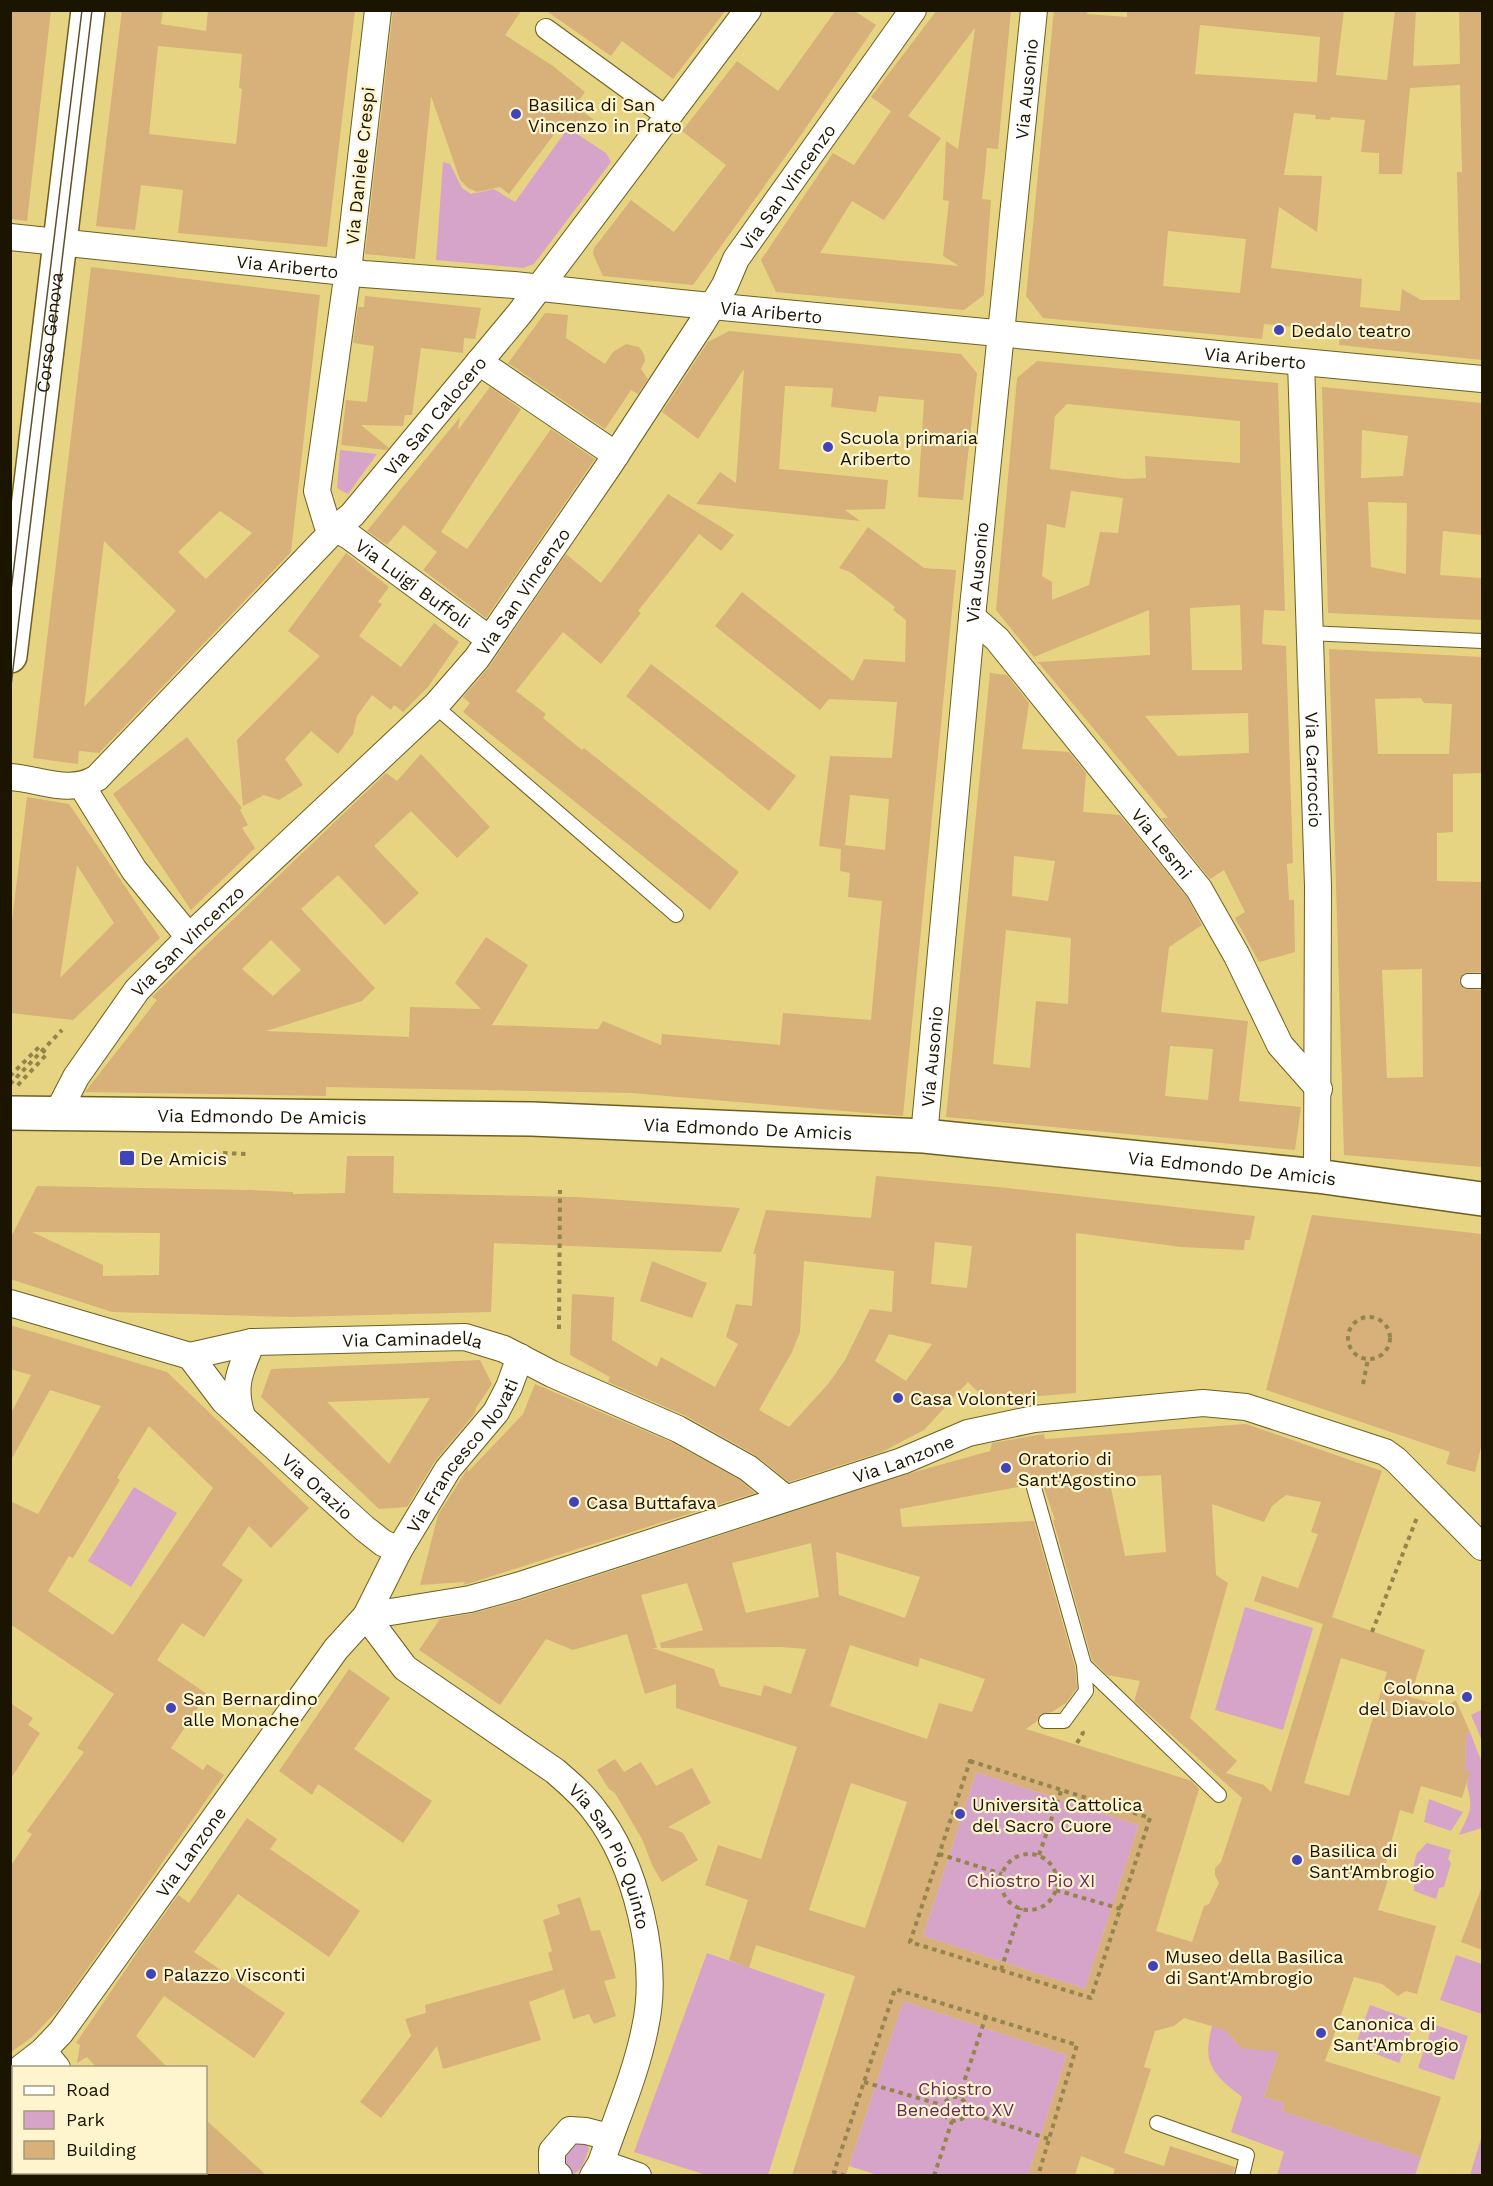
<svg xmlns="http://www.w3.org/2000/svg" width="1493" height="2186" font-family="'Work Sans',sans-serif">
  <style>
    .green { fill: #d6a4c9 }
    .building { fill: #d7b179; fill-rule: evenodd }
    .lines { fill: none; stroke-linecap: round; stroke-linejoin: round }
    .service-casing { stroke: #6e5f21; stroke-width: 16 }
    .pedestrian-casing { stroke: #6e5f21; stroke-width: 22 }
    .minor-casing { stroke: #6e5f21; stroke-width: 28 }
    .tertiary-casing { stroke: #6e5f21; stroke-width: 36 }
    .path { stroke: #93854c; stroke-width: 4; stroke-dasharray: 4.5 4.5; stroke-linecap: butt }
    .service { stroke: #fff; stroke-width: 14 }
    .pedestrian { stroke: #fff; stroke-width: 20 }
    .minor { stroke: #fff; stroke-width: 26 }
    .tertiary { stroke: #fff; stroke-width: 33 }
    .tram { stroke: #5d532a; stroke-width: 1.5 }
    .poi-dot { fill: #4143b8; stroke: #fef5ce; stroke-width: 2 }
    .labels { text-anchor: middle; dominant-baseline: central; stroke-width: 4.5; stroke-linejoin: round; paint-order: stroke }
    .street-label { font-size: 18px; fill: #1b1500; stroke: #fef5ce }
    .poi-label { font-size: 18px; fill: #1b1500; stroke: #fef5ce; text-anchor: start }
    .park-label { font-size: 18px; fill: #69275c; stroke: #fef5ce }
  </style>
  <rect width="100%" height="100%" fill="#e7d482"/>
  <!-- green -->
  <g class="green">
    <path d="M568,128L606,153L611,162L534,264L523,268L436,260L443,162L450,164L462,188L471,194L494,189L515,202Z"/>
    <path d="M340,450L377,454L348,494L337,488Z"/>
    <path d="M134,1487L177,1513L131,1587L88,1561Z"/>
    <path d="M1245,1607L1313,1628L1283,1730L1215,1710Z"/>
    <path d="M1481,1710L1482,1714V1741L1471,1715Z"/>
    <path d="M1470,1732L1482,1763V1828L1459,1835C1463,1825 1472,1813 1470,1801C1469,1787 1465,1789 1469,1772L1465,1770L1466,1735Z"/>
    <path d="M976,1772L1139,1825L1085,1989L923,1936Z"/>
    <path d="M1429,1799L1463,1812L1451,1831L1424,1822Z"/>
    <path d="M1427,1843L1451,1850L1448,1859L1451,1863L1444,1887L1439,1888L1436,1899L1414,1891V1885L1409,1881L1417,1853Z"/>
    <path d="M707,1953L825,1994L768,2175H706L634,2152Z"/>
    <path d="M1456,1955L1482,1964V2014L1440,2000Z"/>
    <path d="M903,2001L1067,2055L1028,2175H878L849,2166Z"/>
    <path d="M1370,2005L1415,2021L1399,2063L1355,2046Z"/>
    <path d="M1216,2012C1240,2050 1234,2053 1281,2046L1264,2097L1285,2103L1282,2111L1421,2157L1415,2175H1277L1284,2152L1231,2132L1242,2097C1203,2068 1203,2056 1216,2012Z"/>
    <path d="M1433,2024L1468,2036L1454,2080L1418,2068Z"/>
    <path d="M1482,2135V2175H1470Z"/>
    <path d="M569,2141H584L589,2149C583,2164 582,2175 565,2175L560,2156Z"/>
  </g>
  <!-- building -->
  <g class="building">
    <path d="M10,10H51L27,221L10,219Z"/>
    <path d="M122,10H163L161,24L206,31L208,10H355L327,247L178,233L183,190L141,185L135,230L96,226ZM158,46L242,54L239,88L242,89L236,144L149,134Z"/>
    <path d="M393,10H522L505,35L553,66L585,92L575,106L593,119L595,133H581L565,120L509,194L500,187L477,192L468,188L460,180L431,96L415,259L365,254Z"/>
    <path d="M545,10H726L673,79L622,41L611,56Z"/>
    <path d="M836,10H853L876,25L801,135L693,285L603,276L593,254L594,248L631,200L674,232L726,165L682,131L737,61L778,91Z"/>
    <path d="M937,10H1011L998,149L987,148L985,171L982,199L991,200L984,295L964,310L776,292L761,260L833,153L854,165L891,111L871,97ZM975,28L958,149L946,141L943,200L949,201L943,256L959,266L820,253L852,201L884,220L941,138L908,116Z"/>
    <path d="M1054,10H1088L1087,14L1127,17V10H1344L1336,75L1387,80L1395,10H1416L1413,66L1460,64L1459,10H1482V360L1339,345L1340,331L1264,324L1262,339L1043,318L1026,296ZM1200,25L1320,37L1317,82L1195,74ZM1460,85L1462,172H1457L1460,300H1421L1402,289L1400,311L1360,307L1362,279L1271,268L1279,207L1317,232L1322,176L1284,175L1294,113L1316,115L1315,119L1330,120L1331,117L1365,120L1361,152L1379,153V174H1402L1410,88ZM1168,231L1246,239L1240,293L1163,286Z"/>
    <path d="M91,267L320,295L291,552L99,753L79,751L78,764L33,758ZM220,511L252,533L206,579L178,552ZM104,541L176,611L84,707Z"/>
    <path d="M365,296L481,308L475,339L464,338L463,353L421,348L412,415H405L403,426L361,425L389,448L386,450L341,445L346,400L367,402L374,346L353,343L358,307H364Z"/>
    <path d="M545,313L568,315L566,338L605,364L613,352L626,344L639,347L644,354L645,361L641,369L648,379L638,394L631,390L605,429L508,363Z"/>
    <path d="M729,331L961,354L977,373L963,500L918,497L924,400L879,396L876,412L831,407L833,388L785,386L779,469L888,480L885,509L845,510L860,521L696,504L720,472L736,483L744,369L698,439L662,412L708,342Z"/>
    <path d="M1037,361L1278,383L1285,611L1264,610L1262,644L1286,646L1293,863L1287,864L1289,900H1294L1295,952L1259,962L1235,918L1245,912L1224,870L1210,879L1161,818H1168L1038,662L1150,655L1149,610L1034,657L996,610L1017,378ZM1067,404L1240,421V463L1145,456L1146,478L1125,479L1050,469L1055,416ZM1071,491L1123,498L1118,533L1100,532L1089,585L1052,600V582L1042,576L1047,524L1065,528ZM1240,605L1242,670H1192L1190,608ZM1248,713L1249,753L1178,756L1145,716Z"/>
    <path d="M490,387L521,409L441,532L467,549L551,429L595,459L486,618L423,570L437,552L404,525L387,545L367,531L460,417L458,430Z"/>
    <path d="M1322,387L1482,403V535L1443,531L1440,575L1482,578V620L1328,613ZM1362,430L1408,436L1403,476L1361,478ZM1368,502L1407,503L1406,574L1371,567Z"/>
    <path d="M668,494L734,535L721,551L699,534L638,611L641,613L601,664L563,632L516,691L546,714L543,718L582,750L584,748L739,872L710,910L463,712L470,703L463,697L489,667L566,554L601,583Z"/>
    <path d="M868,527L924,568L956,570L903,1116L631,1093L326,1087V1096L85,1092L157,1000L152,997L386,773L397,781L421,754L490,827L457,858L411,811L374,846L419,893L385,925L338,875L301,909L375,988L362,1001L266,1031L409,1037L410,1007L481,1009L455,983L486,937L528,965L492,1025L598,1029L603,1021L661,1045L662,1034L780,1045L783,1013L871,1020L882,901L848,897L850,873L840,871L841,849L819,846L830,756L892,758L897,702L829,699L820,710L715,626L742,592L853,681L864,659L905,662L906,620L893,610L895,607L850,572L839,568ZM850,795L889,799L885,850L845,845ZM271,940L301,970L273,996L242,969Z"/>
    <path d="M346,553L389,587L378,602L382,604L359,636L401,667L434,623L459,642L428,687L403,712L394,705L391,710L372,695L357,716L353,734L338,754L311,731L285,759L303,785L279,800L264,795L243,806L237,740L320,656L288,631Z"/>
    <path d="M1329,649L1482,657L1481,773L1453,774V832L1437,833V881L1482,882V972L1464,973L1459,980L1464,989L1482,990V1167L1344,1155ZM1421,698L1424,703L1452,704L1449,754H1378L1375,699ZM1422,969L1423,1077L1387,1078L1382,970Z"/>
    <path d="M651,664L796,776L769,811L626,696Z"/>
    <path d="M990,673L1007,675L1029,703L1022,749L1069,752L1086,773L1083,812L1120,815L1187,897L1202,925L1169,947L1161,1012L1248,1021L1239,1101L1301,1107L1295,1150L946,1117ZM1014,856L1055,861L1048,901L1012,896ZM1006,930L1071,938L1068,1004L1036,1001L1030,1068L993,1064ZM1170,1046L1213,1049L1208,1100L1165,1096Z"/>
    <path d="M187,737L242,808L240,810L248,825L242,828L255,848L191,910L113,794Z"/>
    <path d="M27,797L69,804L160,938L73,1020L10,1013V937ZM77,865L114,923L60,978Z"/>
    <path d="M347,1156H394L393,1193L576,1197L740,1208L721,1252L494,1243L491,1312L292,1317L112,1312L10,1279V1239L37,1186L250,1190L293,1192V1194L345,1193ZM32,1232L160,1233L159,1275L103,1276V1265Z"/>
    <path d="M876,1176L1008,1188L1255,1216L1250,1240H1245L1244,1250L1181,1247L1076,1233V1393L1040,1396L980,1394L968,1382L924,1430L882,1452L789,1482L755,1455L684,1415L608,1382L610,1377L570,1355L572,1294L614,1297L612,1340L657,1367L661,1357L715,1387L738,1344L726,1337L736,1304L752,1306L756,1254H753L766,1210L871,1218ZM935,1242L972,1246L967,1288L931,1284ZM804,1261L894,1271L892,1312L870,1309L845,1360L828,1384L789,1427L759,1410L792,1352L800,1332ZM889,1334L932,1344L906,1381L875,1361Z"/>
    <path d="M1312,1215L1482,1234V1443L1475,1472L1446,1464L1450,1452L1266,1390Z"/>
    <path d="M652,1261L707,1283L692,1318L640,1301Z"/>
    <path d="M10,1325L167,1372L309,1508L271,1548L249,1526L222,1565L243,1580L204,1637L182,1623L157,1660L207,1694L171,1748L203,1770L207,1764L224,1775L59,2009L32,2037L10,2053V1867L32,1834L27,1831L84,1752L77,1748L114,1694L10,1624V1501L38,1514L101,1406L50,1390L10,1462V1415L31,1375L10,1369ZM149,1426L213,1488L113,1635L48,1591L69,1556L73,1558L120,1480L117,1478Z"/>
    <path d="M480,1360L492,1384L476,1408L475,1413L435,1461L407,1507L379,1509L261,1397L271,1369ZM430,1398L389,1464L327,1402Z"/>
    <path d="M535,1384L671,1442L740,1480L755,1493L467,1584L463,1585L465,1582L420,1585L438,1515L468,1468V1472L523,1414Z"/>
    <path d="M1246,1424L1382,1471L1332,1617L1425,1650L1410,1697L1445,1707L1456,1700L1470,1732L1466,1735L1465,1770L1470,1772L1462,1798L1421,1786L1413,1814L1400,1810L1382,1876L1389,1877L1378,1910L1436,1926L1417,1994L1406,1991L1398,1996L1382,1984L1354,1977L1325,2061L1441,2097L1421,2157L1282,2111L1285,2103L1264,2097L1279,2052L1241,2048L1225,2030L1184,2018L1174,2026L1155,2031L1144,2067L1151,2069L1124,2153L1164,2166L1170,2146L1235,2167L1233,2175H1113L1115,2169L1081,2156L1075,2175H1028L1067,2055L903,2001L846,2175H792L855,1976L756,1945L749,1968L729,1960L748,1900L705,1885L718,1845L761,1859L797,1747L676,1708V1684L645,1694L627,1634L573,1650L546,1639L500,1705L419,1650L440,1619L474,1613L522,1600L911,1473L990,1451L992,1443L1044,1434L1045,1439ZM1035,1475L1042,1482L1055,1520H1053L1092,1660L1107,1675L1140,1681L1134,1701L1242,1798L1221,1862L1215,1868V1875L1219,1883L1209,1904L1204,1906L1192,1942L1156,1931L1199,1789L1192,1781L1026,1729L1037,1721L1041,1714L1052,1712L1066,1703L1077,1688L1075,1667L1034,1521L902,1527L900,1509L1024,1486L1027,1477ZM1161,1475L1166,1552L1125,1556L1109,1478ZM1286,1495L1321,1502L1311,1532L1318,1534L1298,1588L1262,1576L1254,1601L1323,1624L1271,1792L1264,1785L1226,1773L1237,1761L1190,1718L1228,1583L1216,1575L1212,1504L1264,1522L1272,1506ZM811,1543L819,1597L746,1613L732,1563ZM836,1552L920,1577L905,1618L839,1595ZM687,1583L703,1630L660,1643L661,1648L781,1647L806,1649L791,1694L764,1685L761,1696L720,1686L714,1669L652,1648H657L641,1595ZM850,1645L918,1667L920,1658L985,1679L972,1712L939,1703L927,1739L830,1706ZM1341,1658L1387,1672L1349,1796L1304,1783ZM976,1772L1139,1825L1085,1989L923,1936ZM851,1783L907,1802L865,1928L809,1910Z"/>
    <path d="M349,1669L390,1698L354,1749L432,1801L403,1843L318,1784L312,1795L279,1771Z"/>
    <path d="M10,1703L33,1718L28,1725L40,1733L10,1780Z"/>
    <path d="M615,1759L624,1772L641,1762L656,1786L692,1768L711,1803L668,1827L683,1833L698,1860L662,1882L653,1867L642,1839L615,1793L609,1789L597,1770Z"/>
    <path d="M247,1818L277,1839L270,1849L360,1911L329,1957L238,1894L194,1952L285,2013L254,2058L164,1996L136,2036L167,2067H96L87,2057L77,2063L80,2045L76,2043L145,1941L178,1895L189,1903Z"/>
    <path d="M1481,1889H1482V1950L1461,1942Z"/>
    <path d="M580,1897L591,1931L600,1930L616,1978L604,1981L616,2016L594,2024L589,2014L573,2019L564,1989L529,2002L541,2040L443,2069L437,2046L381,2118L360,2102L411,2036L405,2019L426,2013L425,2005L553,1970L548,1953L552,1951L543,1920L560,1914L557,1905Z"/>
    <path d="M206,2120L228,2140L266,2175H206Z"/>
  </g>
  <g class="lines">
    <!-- service casing -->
    <g class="service-casing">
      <g id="service">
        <path d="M1308,633L1482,641"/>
        <path d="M435,706L676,915"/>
        <path d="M1468,981H1482"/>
        <path d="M1033,1484L1084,1665L1086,1691L1064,1721H1046"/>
        <path d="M1084,1665L1219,1795"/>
        <path d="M1157,2123L1247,2155L1242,2176"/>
      </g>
    </g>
    <!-- pedestrian casing -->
    <g class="pedestrian-casing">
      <path id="pedestrian" d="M546,29L667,117"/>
    </g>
    <!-- minor casing -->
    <g class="minor-casing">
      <g id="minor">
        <path id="s1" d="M378,10L348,271L317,491L327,524L349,536L489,639"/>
        <path id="s2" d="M10,237L364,274L514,285L680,303L1482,379"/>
        <path d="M479,362L616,455"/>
        <path id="s3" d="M1301,362L1318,886L1317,1176"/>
        <path id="s4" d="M972,617L997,639L1199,889L1237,956L1280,1045L1319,1089"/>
        <path id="s5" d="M10,777C41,779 69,795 97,778L336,528L352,515L520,313L748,10"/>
        <path d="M82,786L134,870L189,937"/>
        <path id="s6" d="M58,1112L76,1077L137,990L189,937L437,704L477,658L608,467L702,323L725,285L736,259L913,10"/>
        <path id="s7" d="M924,1136L972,617L1034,10"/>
        <path id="s8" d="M10,1303L190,1356L252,1342L465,1337L504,1349L552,1374L678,1429L748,1468L784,1497"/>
        <path id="s9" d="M190,1356L224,1401L364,1528L383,1543L399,1550"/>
        <path d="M242,1416C232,1386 240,1371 252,1342"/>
        <path id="s10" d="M366,1616L470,1599L517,1586L902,1461L968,1433L1034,1419L1203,1403L1246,1407L1385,1452L1396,1460L1482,1547"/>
        <path id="s11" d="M366,1616L405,1668L555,1771C569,1783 583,1795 594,1810C636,1863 660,1961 645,2028C636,2074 616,2119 601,2163L593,2176"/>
        <path d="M43,2051L57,2068"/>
        <path id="s12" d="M21,2068L43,2051L61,2032L336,1649L366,1616L399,1550L448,1469L496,1412L509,1387L520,1357"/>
        <path d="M601,2163L638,2176"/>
        <path d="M94,2172L95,2176"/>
        <path d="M559,2176L552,2169V2151L570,2130L586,2131L609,2137"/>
      </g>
    </g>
    <!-- tertiary casing -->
    <g class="tertiary-casing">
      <g id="tertiary">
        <path id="s13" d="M10,656L88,10"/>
        <path id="s14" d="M10,1113L532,1119L924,1136L1317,1176L1482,1199"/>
      </g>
    </g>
    <!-- path -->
    <g class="path">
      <path d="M10,1076L39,1047L47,1054L17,1086"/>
      <path d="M10,1084L62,1030"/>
      <path d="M223,1153L246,1154"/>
      <circle cx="1369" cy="1338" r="21"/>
      <path d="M559,1329L560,1190"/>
      <path d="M1363,1384L1368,1359"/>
      <path d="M1372,1632L1418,1515"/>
      <path d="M1077,1743L1083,1733L1081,1728"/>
      <path d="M970,1761L1150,1818L1091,1998L910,1942Z"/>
      <path d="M939,1854L1002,1874"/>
      <circle cx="1029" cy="1882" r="28"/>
      <path d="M1039,1855L1061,1791"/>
      <path d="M1056,1890L1121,1909"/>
      <path d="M1001,1970L1021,1908"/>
      <path d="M864,2082L942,2105"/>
      <circle cx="955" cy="2109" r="12"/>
      <path d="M959,2097L986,2016"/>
      <path d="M967,2112L1049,2139"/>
      <path d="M845,2176L834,2172L895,1989L1077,2045L1038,2176"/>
      <path d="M934,2176L952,2121"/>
    </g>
    <!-- service -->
    <use href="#service" class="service"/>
    <!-- pedestrian -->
    <use href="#pedestrian" class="pedestrian"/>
    <!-- minor -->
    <use href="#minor" class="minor"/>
    <!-- tertiary -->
    <use href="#tertiary" class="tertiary"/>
    <!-- tram -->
    <g class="tram">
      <path d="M10,599L82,10"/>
      <path d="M10,694L92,10"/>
    </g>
  </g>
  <!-- markers -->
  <g class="poi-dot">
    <circle cx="516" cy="114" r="6"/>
    <circle cx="1279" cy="330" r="6"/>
    <circle cx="828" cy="447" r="6"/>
    <rect x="119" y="1150" width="16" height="16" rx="3"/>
    <circle cx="898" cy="1398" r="6"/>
    <circle cx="1006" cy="1468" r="6"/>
    <circle cx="574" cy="1502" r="6"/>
    <circle cx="1467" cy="1697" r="6"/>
    <circle cx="171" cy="1708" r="6"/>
    <circle cx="960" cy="1814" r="6"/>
    <circle cx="1297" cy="1860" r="6"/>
    <circle cx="1153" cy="1966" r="6"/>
    <circle cx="151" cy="1974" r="6"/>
    <circle cx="1321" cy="2033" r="6"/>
  </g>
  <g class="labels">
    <!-- street labels -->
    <g class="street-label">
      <text stroke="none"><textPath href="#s7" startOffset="1052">Via Ausonio</textPath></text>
      <text transform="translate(360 166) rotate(-84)">Via Daniele Crespi</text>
      <text stroke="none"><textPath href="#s6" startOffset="1186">Via San Vincenzo</textPath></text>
      <text stroke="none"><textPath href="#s2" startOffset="279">Via Ariberto</textPath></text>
      <text stroke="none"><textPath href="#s2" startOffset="765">Via Ariberto</textPath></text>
      <text stroke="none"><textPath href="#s13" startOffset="326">Corso Genova</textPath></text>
      <text stroke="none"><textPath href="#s2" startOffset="1251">Via Ariberto</textPath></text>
      <text stroke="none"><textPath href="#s5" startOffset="585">Via San Calocero</textPath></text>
      <text stroke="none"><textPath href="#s7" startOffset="566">Via Ausonio</textPath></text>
      <text stroke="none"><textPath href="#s1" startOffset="624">Via Luigi Buffoli</textPath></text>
      <text stroke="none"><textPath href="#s6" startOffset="702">Via San Vincenzo</textPath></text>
      <text stroke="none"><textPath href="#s3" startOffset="408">Via Carroccio</textPath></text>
      <text stroke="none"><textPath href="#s4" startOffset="296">Via Lesmi</textPath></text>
      <text stroke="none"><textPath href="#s6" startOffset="216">Via San Vincenzo</textPath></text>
      <text stroke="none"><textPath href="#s7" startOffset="80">Via Ausonio</textPath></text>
      <text stroke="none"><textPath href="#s14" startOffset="252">Via Edmondo De Amicis</textPath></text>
      <text stroke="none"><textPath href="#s14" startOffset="738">Via Edmondo De Amicis</textPath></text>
      <text stroke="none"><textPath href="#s14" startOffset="1224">Via Edmondo De Amicis</textPath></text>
      <text stroke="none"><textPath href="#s8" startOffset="412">Via Caminadella</textPath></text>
      <text stroke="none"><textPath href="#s12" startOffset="758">Via Francesco Novati</textPath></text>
      <text stroke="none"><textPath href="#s10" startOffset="561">Via Lanzone</textPath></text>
      <text stroke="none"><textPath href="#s9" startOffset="183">Via Orazio</textPath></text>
      <text stroke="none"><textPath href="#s12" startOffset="276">Via Lanzone</textPath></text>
      <text stroke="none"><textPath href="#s11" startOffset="351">Via San Pio Quinto</textPath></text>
    </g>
    <!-- poi labels -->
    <g class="poi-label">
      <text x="528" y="104">Basilica di San<tspan x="528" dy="21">Vincenzo in Prato</tspan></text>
      <text x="1291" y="330">Dedalo teatro</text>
      <text x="840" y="437">Scuola primaria<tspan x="840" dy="21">Ariberto</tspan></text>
      <text x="140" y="1158">De Amicis</text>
      <text x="910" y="1398">Casa Volonteri</text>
      <text x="1018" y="1458">Oratorio di<tspan x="1018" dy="21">Sant'Agostino</tspan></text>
      <text x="586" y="1502">Casa Buttafava</text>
      <text x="1455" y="1687" text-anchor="end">Colonna<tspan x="1455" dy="21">del Diavolo</tspan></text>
      <text x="183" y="1698">San Bernardino<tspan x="183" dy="21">alle Monache</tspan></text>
      <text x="972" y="1804">Università Cattolica<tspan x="972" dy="21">del Sacro Cuore</tspan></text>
      <text x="1309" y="1850">Basilica di<tspan x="1309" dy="21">Sant'Ambrogio</tspan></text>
      <text x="1165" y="1956">Museo della Basilica<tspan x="1165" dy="21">di Sant'Ambrogio</tspan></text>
      <text x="163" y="1974">Palazzo Visconti</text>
      <text x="1333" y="2023">Canonica di<tspan x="1333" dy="21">Sant'Ambrogio</tspan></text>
    </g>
    <!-- park labels -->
    <g class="park-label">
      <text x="1031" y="1880">Chiostro Pio XI</text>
      <text x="955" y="2088">Chiostro<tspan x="955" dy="21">Benedetto XV</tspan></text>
    </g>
  </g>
  <!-- border -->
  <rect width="1493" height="2186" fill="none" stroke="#1b1500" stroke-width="24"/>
  <!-- legend -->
  <rect x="12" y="2066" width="195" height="108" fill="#fef5ce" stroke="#a39b7c" stroke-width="1.5"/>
  <rect x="24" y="2086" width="30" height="9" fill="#ffffff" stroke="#a39b7c" stroke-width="1.5"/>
  <text x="66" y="2096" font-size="18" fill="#1b1500">Road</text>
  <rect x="24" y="2111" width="30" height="18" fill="#d6a4c9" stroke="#a39b7c" stroke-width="1.5"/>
  <text x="66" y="2126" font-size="18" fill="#1b1500">Park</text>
  <rect x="24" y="2141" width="30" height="18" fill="#d7b179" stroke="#a39b7c" stroke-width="1.5"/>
  <text x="66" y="2156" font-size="18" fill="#1b1500">Building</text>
</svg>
